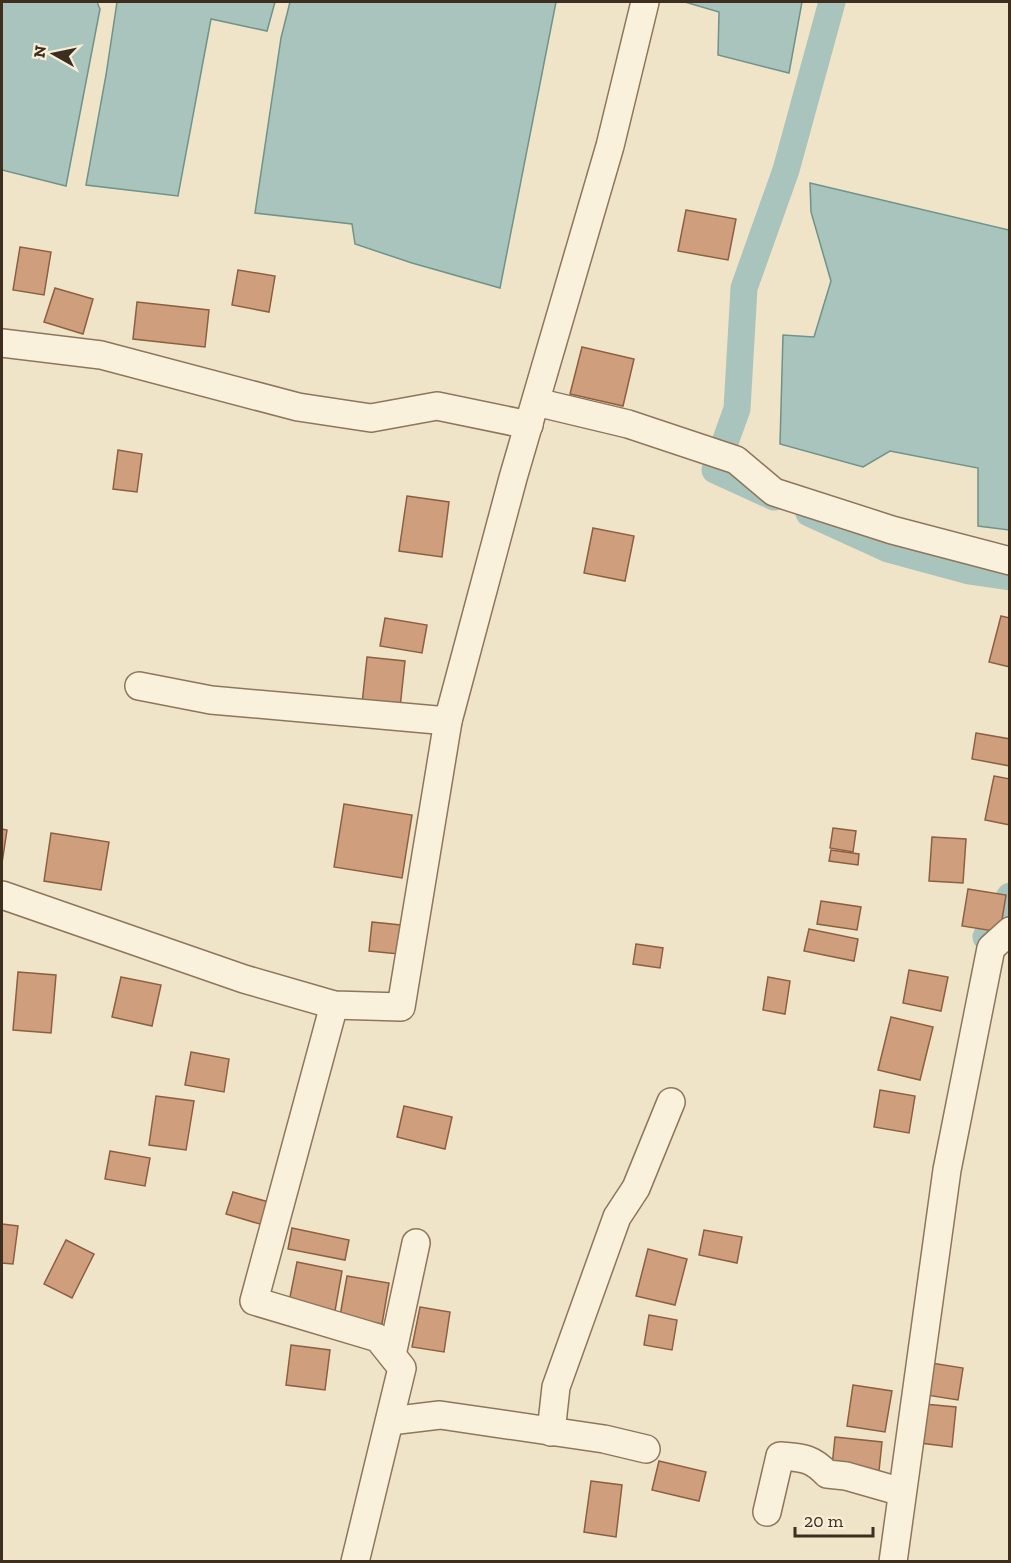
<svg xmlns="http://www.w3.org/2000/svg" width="1011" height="1563" font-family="'Zilla Slab',serif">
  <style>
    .water { fill: #a9c4bc; stroke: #6f938a; stroke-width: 1.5 }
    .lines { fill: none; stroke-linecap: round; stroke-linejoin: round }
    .canal { stroke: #a9c4bc; stroke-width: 27 }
    .building { fill: #cf9f7d; stroke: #8d5f41; stroke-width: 1.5 }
    .minor-casing { stroke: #8d765c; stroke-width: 30 }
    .minor { stroke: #faf1dc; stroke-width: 27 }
  </style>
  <rect width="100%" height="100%" fill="#f0e4c8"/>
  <!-- water -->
  <g class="water">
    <path d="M2,2H97L100,9L66,186L2,170Z"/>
    <path d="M117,2H275L267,31L211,19L178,196L86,185L106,75Z"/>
    <path d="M290,2H556L500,288L412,263L355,244L352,224L255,213L281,38Z"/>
    <path d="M685,2H802L789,73L718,55L719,12Z"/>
    <path d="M810,183L1009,230V530L978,526V468L890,451L863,467L780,444L783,335L814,337L831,281L811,212Z"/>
  </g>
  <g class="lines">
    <!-- canal -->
    <g class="canal">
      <path d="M774,497L715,470L737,409L744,288L786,170L832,2"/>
      <path d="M809,513L888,549L969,571L1010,577"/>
      <path d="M986,937L1010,896"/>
    </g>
  </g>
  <!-- building -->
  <g class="building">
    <path d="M686,210L736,219L728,260L678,251Z"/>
    <path d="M20,247L51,252L44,295L13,290Z"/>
    <path d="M238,270L275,276L269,312L232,305Z"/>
    <path d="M55,288L93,299L83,334L44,322Z"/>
    <path d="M137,302L209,310L205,347L133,339Z"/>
    <path d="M582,347L634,359L623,406L570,394Z"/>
    <path d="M118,450L142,454L137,492L113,489Z"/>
    <path d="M407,496L449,502L442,557L399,551Z"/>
    <path d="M593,528L634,536L625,581L584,573Z"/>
    <path d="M1001,616L1010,618V667L989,662Z"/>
    <path d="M385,618L427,625L422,653L380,646Z"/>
    <path d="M367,657L405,661L400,708L362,704Z"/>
    <path d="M976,733L1010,739V766L972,759Z"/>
    <path d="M994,776L1010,779V825L985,820Z"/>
    <path d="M344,804L412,815L402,878L334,867Z"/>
    <path d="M833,828L856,831L853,852L830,848Z"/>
    <path d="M2,829L7,830L2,863Z"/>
    <path d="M51,833L109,842L101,890L44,881Z"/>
    <path d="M932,837L966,839L963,883L929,881Z"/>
    <path d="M831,850L859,854L858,865L829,861Z"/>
    <path d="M968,889L1006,895L1000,932L962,926Z"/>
    <path d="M821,901L861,907L857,930L817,924Z"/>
    <path d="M372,922L401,925L399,954L369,951Z"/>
    <path d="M809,929L858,939L854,961L804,951Z"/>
    <path d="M636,944L663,948L660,968L633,964Z"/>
    <path d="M909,970L948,977L941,1011L903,1003Z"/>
    <path d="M18,972L56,975L51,1033L13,1030Z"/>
    <path d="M121,977L161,985L152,1026L112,1017Z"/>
    <path d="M768,977L790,981L785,1014L763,1010Z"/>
    <path d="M891,1017L933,1027L920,1080L878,1070Z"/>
    <path d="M191,1052L229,1059L224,1092L185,1085Z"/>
    <path d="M880,1090L915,1096L909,1133L874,1127Z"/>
    <path d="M156,1096L194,1101L186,1150L149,1145Z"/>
    <path d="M404,1106L452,1117L445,1149L397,1137Z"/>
    <path d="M110,1151L150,1158L145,1186L105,1179Z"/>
    <path d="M233,1192L276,1204L270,1227L226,1214Z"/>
    <path d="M2,1224L18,1226L13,1264L2,1263Z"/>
    <path d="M292,1228L349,1240L345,1260L288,1249Z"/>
    <path d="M704,1230L742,1237L737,1263L699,1255Z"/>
    <path d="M66,1240L94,1254L72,1298L44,1284Z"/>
    <path d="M648,1249L687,1259L675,1305L636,1296Z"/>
    <path d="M297,1262L342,1271L335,1311L289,1302Z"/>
    <path d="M347,1276L389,1283L382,1324L340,1316Z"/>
    <path d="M420,1307L450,1312L444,1352L412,1347Z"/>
    <path d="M649,1315L677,1320L672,1350L644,1345Z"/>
    <path d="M291,1345L330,1350L325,1390L286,1385Z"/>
    <path d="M925,1362L963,1368L958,1400L920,1394Z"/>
    <path d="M853,1385L892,1391L885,1432L847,1426Z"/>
    <path d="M924,1404L956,1407L952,1447L920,1443Z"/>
    <path d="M835,1437L882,1442L879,1471L832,1466Z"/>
    <path d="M659,1461L706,1472L699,1501L652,1490Z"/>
    <path d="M591,1481L622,1485L616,1537L584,1532Z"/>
  </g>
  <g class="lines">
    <!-- minor casing -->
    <g class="minor-casing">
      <g id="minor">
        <path d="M2,343L101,355L298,407L371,418L437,406L529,425"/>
        <path d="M536,402L628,424L736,460L774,492L892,530L1010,561"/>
        <path d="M139,686L211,700L448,721"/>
        <path d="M2,895L244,979L334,1005L401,1007L448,721L513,478L610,146L645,2"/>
        <path d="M334,1005L254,1301L378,1338L402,1368L355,1562"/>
        <path d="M392,1355L416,1243"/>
        <path d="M390,1421L440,1415L604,1439L646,1449"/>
        <path d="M551,1432L556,1387L617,1217L636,1188L671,1102"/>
        <path d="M767,1512L780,1456C802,1458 811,1457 827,1474L846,1476L902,1492"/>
        <path d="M893,1562L947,1170L991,948L1010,931"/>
      </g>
    </g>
    <!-- minor -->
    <use href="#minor" class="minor"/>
  </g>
  <!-- border -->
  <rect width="1011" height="1563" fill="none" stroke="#3d2e20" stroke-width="6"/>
  <!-- north arrow -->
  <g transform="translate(54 54) rotate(279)" stroke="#f7eed8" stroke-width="4.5" paint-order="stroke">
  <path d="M0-4.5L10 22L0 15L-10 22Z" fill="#3d2e20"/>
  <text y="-9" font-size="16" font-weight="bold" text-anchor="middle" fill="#3d2e20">N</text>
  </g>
  <!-- scale -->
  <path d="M795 1527v9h78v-9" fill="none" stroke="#3d2e20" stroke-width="3"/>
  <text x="804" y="1527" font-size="18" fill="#3d2e20" stroke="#f7eed8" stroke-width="4.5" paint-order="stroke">20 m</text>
</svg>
